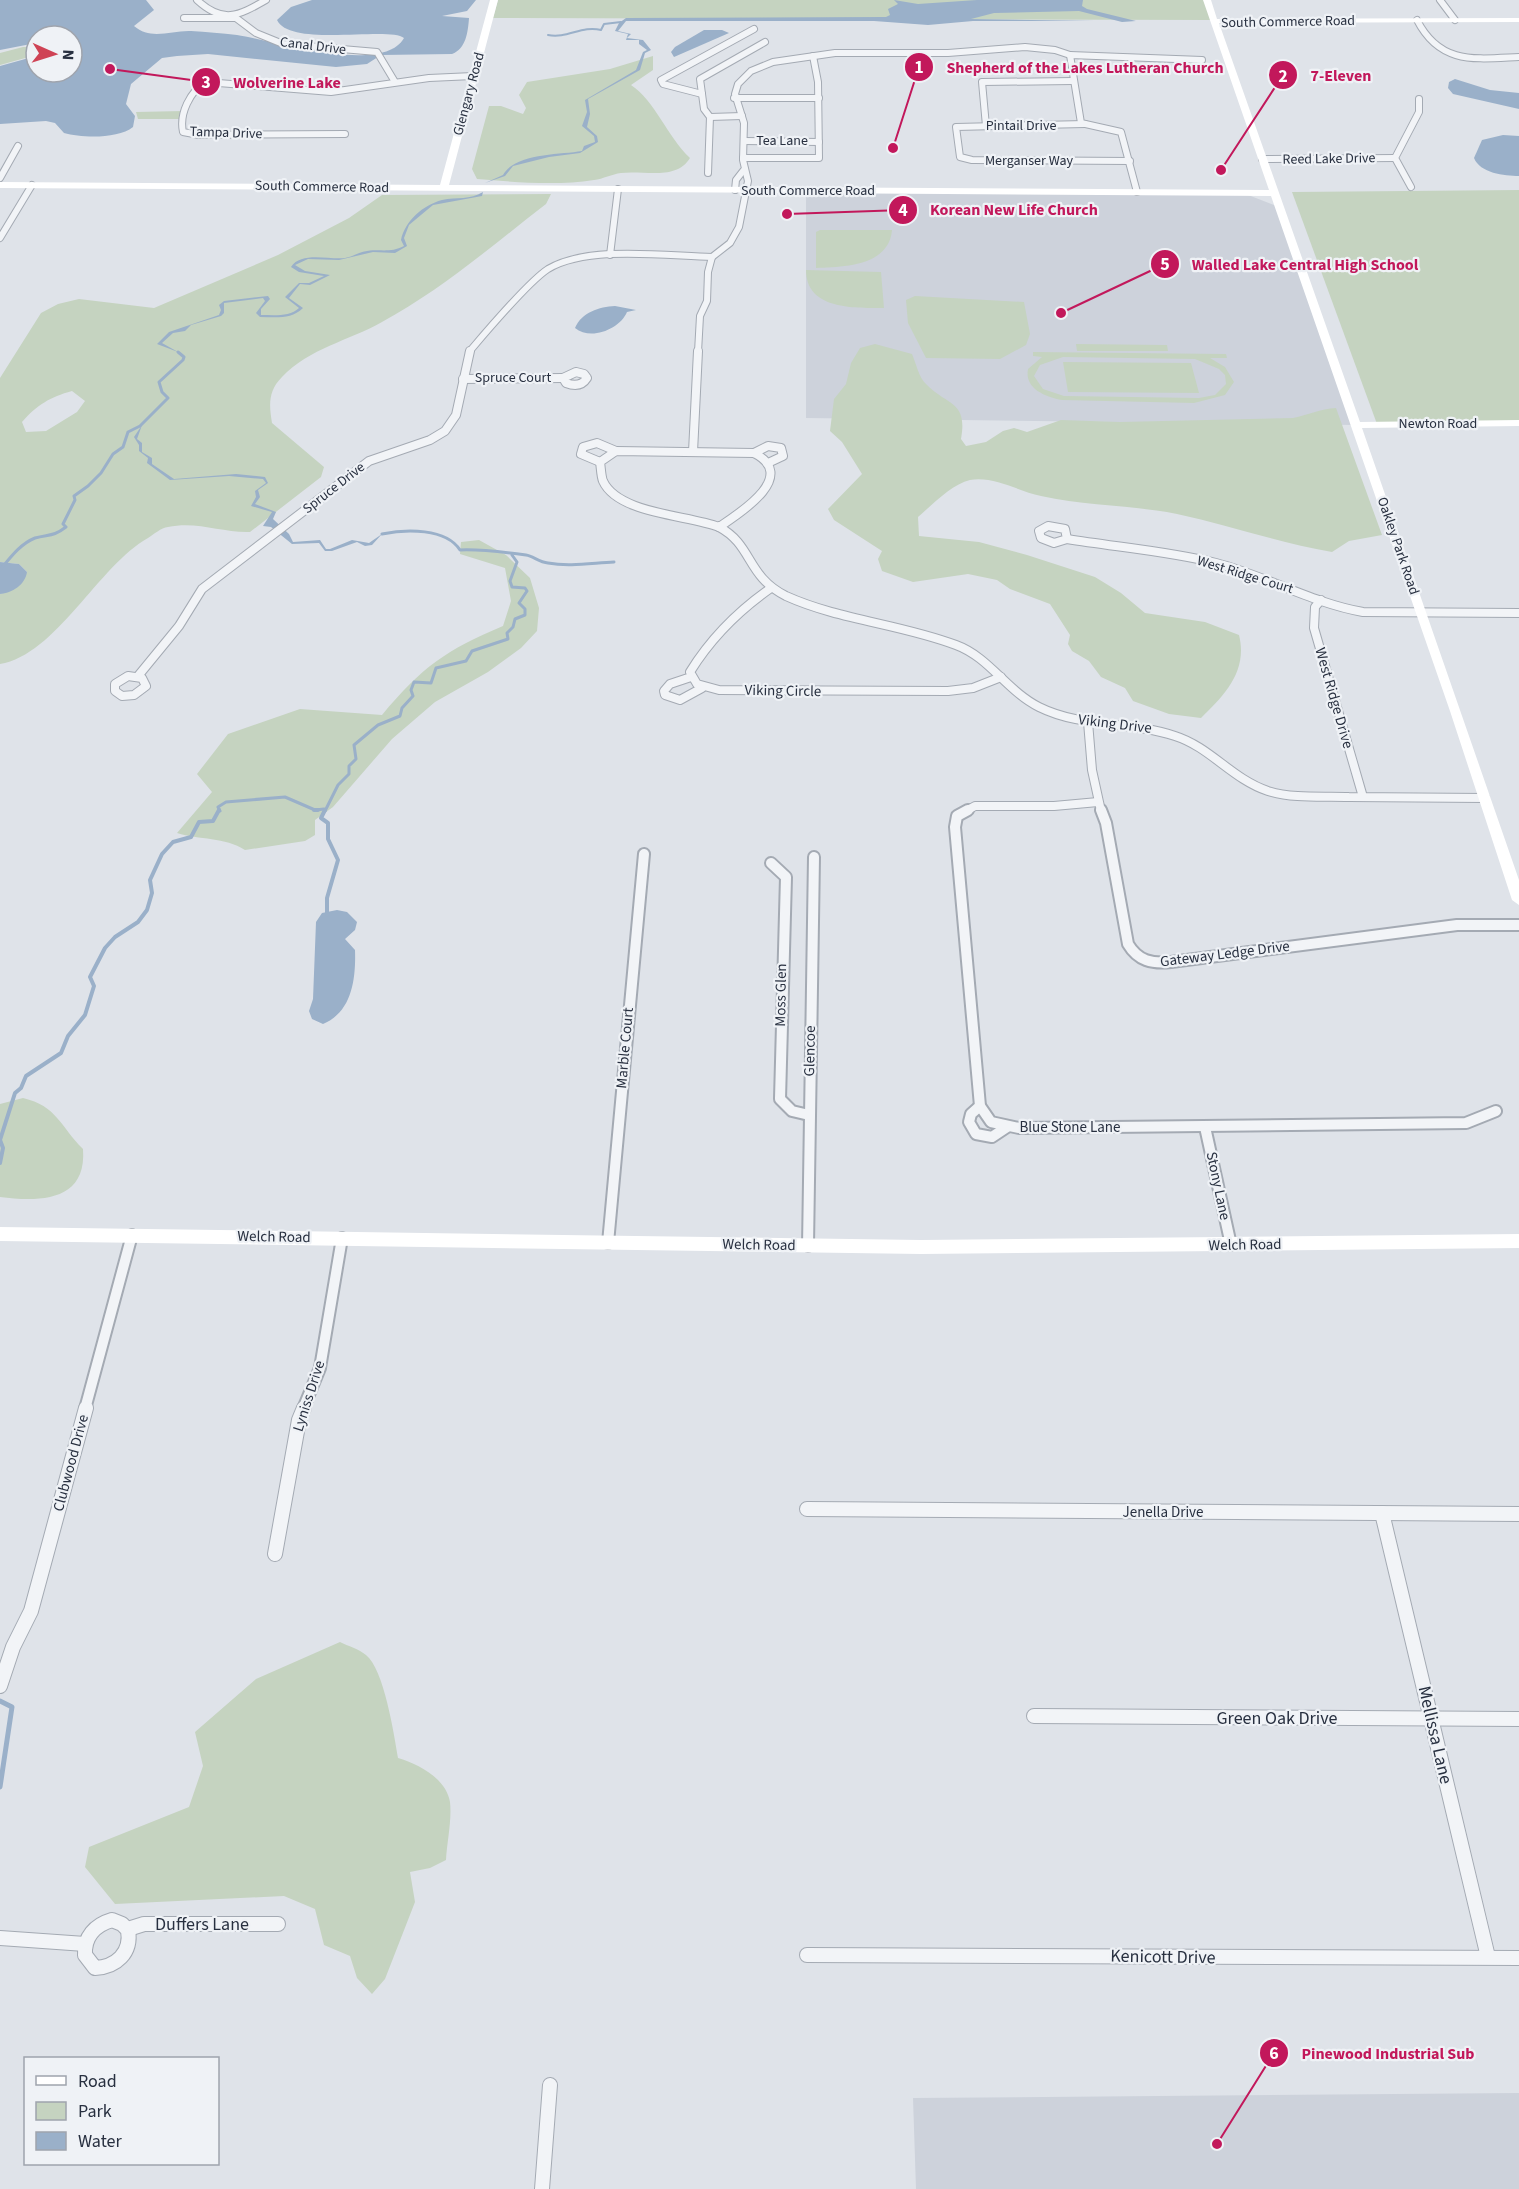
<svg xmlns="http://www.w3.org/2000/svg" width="1519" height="2189" font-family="'Source Sans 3',sans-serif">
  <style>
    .built { fill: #cdd2db }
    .green { fill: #c5d3c0; fill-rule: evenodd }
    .water { fill: #9ab0c9 }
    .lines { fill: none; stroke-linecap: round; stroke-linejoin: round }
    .stream-far3 { stroke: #9ab0c9; stroke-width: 2 }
    .stream-far2 { stroke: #9ab0c9; stroke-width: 3 }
    .stream-far1 { stroke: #9ab0c9; stroke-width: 4 }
    .stream { stroke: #9ab0c9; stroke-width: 5 }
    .street-far3-casing { stroke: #a4aab3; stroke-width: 8 }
    .street-far2-casing { stroke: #a4aab3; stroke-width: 10 }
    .street-far1-casing { stroke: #a4aab3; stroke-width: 14 }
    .street-casing { stroke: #a4aab3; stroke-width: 16 }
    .street-far3 { stroke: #f2f4f7; stroke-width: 6 }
    .street-far2 { stroke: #f2f4f7; stroke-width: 8 }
    .street-far1 { stroke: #f2f4f7; stroke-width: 10 }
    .street { stroke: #f2f4f7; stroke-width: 14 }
    .secondary { fill: #fff; fill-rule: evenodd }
    .labels { text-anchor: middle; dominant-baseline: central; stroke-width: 4.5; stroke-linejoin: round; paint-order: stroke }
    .far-street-label { font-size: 14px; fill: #283040; stroke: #eff2f6 }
    .street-label { font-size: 15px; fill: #283040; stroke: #eff2f6 }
    .near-street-label { font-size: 18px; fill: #283040; stroke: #eff2f6 }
    .leader { fill: none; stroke: #c2185b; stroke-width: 2 }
    .callout-dot { fill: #c2185b; stroke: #eff2f6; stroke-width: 2 }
    .mark-label { font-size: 18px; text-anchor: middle; font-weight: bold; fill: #fff }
    .callout-label { font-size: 16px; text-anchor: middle; font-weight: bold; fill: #c2185b; stroke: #eff2f6; stroke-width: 4.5; stroke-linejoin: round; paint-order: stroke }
  </style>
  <rect width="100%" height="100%" fill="#dfe3e9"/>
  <!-- built -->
  <g class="built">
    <path d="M806,189L1243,193L1279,207L1355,425L806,418Z"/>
    <path d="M1519,2093V2189H916L913,2098Z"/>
  </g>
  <!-- green -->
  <g class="green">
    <path d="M498,0H1205L1212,20L493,18Z"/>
    <path d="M23,47H36V55L0,65V53Z"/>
    <path d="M653,56V70L631,85C655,101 667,136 690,158C676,181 644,170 621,173C612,174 603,179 594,180C556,186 515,182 477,179L472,169L489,106H501L523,114L526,108L519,95L527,82L610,69Z"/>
    <path d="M183,111L181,119H138L136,112Z"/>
    <path d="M1519,190V422L1377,424L1292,192Z"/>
    <path d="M551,194L546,204C493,245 441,290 382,322C348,341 310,348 282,377C268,391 269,405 272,423L324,467L321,477L250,532C222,533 198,521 168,527C161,528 154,534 148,538C99,565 56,655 0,664V594L10,591L27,572L19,564L0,562V378L41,313L58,304L79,299L154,308L278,255L349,218L382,195ZM72,391L85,401L77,412L46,431L26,432L22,422C37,405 50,397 72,391Z"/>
    <path d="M820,230H892C889,266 844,267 816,268V232Z"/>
    <path d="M806,270L881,272L884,308C855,308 806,310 806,270Z"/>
    <path d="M915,296L1024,302L1030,334L1026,345L1000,359L926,358L908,323L906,300Z"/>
    <path d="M875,344L912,354C916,363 919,378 926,384C947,406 968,400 961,439L966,446L986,442L1003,431L1014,428L1027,432L1061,420L1120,422L1293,418C1308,415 1320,409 1336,408L1382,535L1349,541L1332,552C1279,543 1229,525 1177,514C1132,505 1086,506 1041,496C1018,491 994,476 970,480C952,484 932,505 918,517L919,536L979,542L1027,555L1095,577L1121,593L1145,613L1205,622L1239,635C1248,671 1225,695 1201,718L1169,714L1133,701L1125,688L1101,677L1089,661L1072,651L1068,644L1070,635L1050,604L1010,589L997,580L968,574L913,582L882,571L878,559L882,551L834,520L828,509L862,474L842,442L830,431L834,399L846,384L851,363L860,348Z"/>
    <path d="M1076,344L1167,345L1168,351H1077Z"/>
    <path d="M1033,352L1226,354L1227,358H1210L1225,367L1234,382L1225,395L1194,403L1062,400C1046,397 1024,389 1028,369L1042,357L1033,356ZM1063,357L1195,359L1219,369L1225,375L1226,384L1215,395L1199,398L1064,396L1043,389L1034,376L1040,365Z"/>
    <path d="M1063,362L1191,363L1199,393L1068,392Z"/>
    <path d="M479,540L506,555L530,578L539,608L537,631L521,648L488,672L435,702L392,739L333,807L315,820V835L305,841L245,850C225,837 199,840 177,833L212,792L197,774L228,734L300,709L382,715C422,667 446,650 503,626L511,601L505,568L460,554L461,542Z"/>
    <path d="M23,1098C57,1106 60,1126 83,1149C87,1202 39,1202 0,1197V1104Z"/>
    <path d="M340,1642C348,1646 359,1649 366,1655C384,1669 394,1734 398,1758C418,1764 446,1778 450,1802C452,1820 447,1842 446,1860L430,1868L410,1872L415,1902L385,1979L372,1994L357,1978L350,1956L324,1945L315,1909L284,1896L115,1904L85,1867L89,1847L189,1807L203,1766L195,1732L256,1679Z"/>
  </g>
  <!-- water -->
  <g class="water">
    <path d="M0,0H146L154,10L134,26C151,41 172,30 191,31C206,32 222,33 237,35C271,40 383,76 404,38C389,26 290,48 277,20L291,7L312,0H476L467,11L442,16L469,18C468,32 466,49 452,54L381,55L367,64L336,67L208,54L177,56L162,58L131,84L126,104L135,116L133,127C118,139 82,138 64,133L55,123L46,121L0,124V66L36,56V72H72V36H36V43L0,50Z"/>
    <path d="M894,0L918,4L977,0H1083L1082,6L1087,9L1136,21L1122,22L1079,11L994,13L971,19L1094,21H973L928,25L874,21H626L618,31L631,34L627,38L643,40L651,50L645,53L640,70L588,99L590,114L587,127L597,136L598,142L580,153L549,157L513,166L505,176L485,183L503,175C515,153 559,155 582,151L584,146L595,142L594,136L582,126L587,112L585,100L636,70L643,52L647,50L639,44V40H626L628,34L615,31L619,23L626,18L886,17L890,15L888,9L898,4Z"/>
    <path d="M704,30H722L729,33L674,57L671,52L675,47Z"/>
    <path d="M1455,79L1490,90L1519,93V109L1453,94L1448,88L1449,82Z"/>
    <path d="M1503,135L1519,136V176C1504,176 1480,173 1474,158L1482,140Z"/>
    <path d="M483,192L482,196L433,205L409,225L404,238L407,246L395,253L373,252L339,260L308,259L295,265L305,271L330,275L310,285L300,284L289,298L303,308C291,320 275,317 260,317L256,313L265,301L263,298L224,303V313L221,316L191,325L185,331L173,333L162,343L178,352L157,344L169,332L219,315L221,310L219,305L224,301L268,296L270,299L261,309V315C274,315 290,317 299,308L285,297L299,283H309L324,276L299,272L291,267C301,251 329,260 345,258C352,257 359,252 367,251C382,249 391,253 404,246L401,240C405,221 423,205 442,200C457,197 470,200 483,192Z"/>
    <path d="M615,306L636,310L627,312C620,329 591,341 575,328C582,312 599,307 615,306Z"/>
    <path d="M142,425L137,439L142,443V452L152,458V464L174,479L236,474L265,477L268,483L258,490L260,497L255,504L276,512L273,519L289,534L293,542L320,540L326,549H330L352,540L369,543L382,534L372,545L365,546L357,542L332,551H325L319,543L292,544L271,527L263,526L272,512L251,506L256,497L255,491L266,483L263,479L229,476L170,480L147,463L148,458L139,451V445L134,437Z"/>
    <path d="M0,562L19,564L27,572C25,585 12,593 0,594Z"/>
    <path d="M337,910L347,912L357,922L355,930L345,939L355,950C356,979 352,1012 323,1024L312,1019L309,1011L313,999L316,922L322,913Z"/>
  </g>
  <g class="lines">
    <!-- stream-far3 -->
    <path class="stream-far3" d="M548,35C567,39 582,25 601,30L604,24L621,22"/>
    <!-- stream-far2 -->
    <g class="stream-far2">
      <path d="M382,534C406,529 446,528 460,550C482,549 504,552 526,555C533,556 539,562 548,563C569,567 592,563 614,562"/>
      <path d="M0,570C10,558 20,544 35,538C49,534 53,537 66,527L63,524L75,500L74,496L88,486L101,473L113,454L123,447L128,432L140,426L168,398L162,392L159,382L183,360L184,357L178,352"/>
      <path d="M220,811L218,807L226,802L285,797L315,810L324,809"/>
      <path d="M325,811L338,785L349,774V766L356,759L354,745L378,725L400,716L402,708L413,696L411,690L414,682L431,683L436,668L466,661L472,651L508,639L507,633L513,627L515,619L525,615V609L519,603L527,591L525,588L512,587L510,581L517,562L512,555"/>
    </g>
    <!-- stream-far1 -->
    <g class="stream-far1">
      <path d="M314,810H318"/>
      <path d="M325,810L321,818L328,823V839L338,860L327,898V915"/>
      <path d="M0,1163L3,1148L0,1140L15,1093L21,1088L26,1076L61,1053L68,1036L85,1015L94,986L90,977L105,948L115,937L138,922L147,910L152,893L150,880L162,854L173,842L191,837L199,822L213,821L219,810"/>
    </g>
    <!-- stream -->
    <path class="stream" d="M0,1701L12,1707L0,1787"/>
    <!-- street-far3 casing -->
    <g class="street-far3-casing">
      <g id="street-far3">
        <path d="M197,0C223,24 238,16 266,0"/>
        <path d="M1440,0L1455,20"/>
        <path d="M184,18H236L256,33L283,44L377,52L395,82"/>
        <path d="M1417,20C1440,65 1475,59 1519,57"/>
        <path d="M702,94L663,84L661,80L754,29"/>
        <path d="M734,98H819"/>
        <path d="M710,117L742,116"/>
        <path d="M1085,124L956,127L960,157L972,160L1130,161"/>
        <path d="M986,126L982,82L1073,81"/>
        <path d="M345,134L199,135L183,132C179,114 190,91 206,82L331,92L429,78L473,76"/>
        <path d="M744,141L819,142"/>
        <path d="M743,158H819L818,82L813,56"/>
        <path d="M1262,159L1395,158"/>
        <path d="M708,173L710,117L704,109L700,79L765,42"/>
        <path d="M0,178L18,146"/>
        <path d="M1411,187L1395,158L1419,112V99"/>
        <path d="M735,190L736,180L743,171"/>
        <path d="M1137,192L1121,132L1081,123L1070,55L1202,60"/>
        <path d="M0,238L32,185"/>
        <path d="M610,255L618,189"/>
        <path d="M469,352C486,332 528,282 548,269C588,245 666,256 712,257"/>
        <path d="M698,352L700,316L707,301L708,272L712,257L730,243L739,227L748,181L743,160L744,123L735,94L738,84L751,71L773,62L835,53H948L1025,47L1055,50L1070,55"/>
      </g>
    </g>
    <!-- street-far2 casing -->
    <g class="street-far2-casing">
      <g id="street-far2">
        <path d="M576,372L584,374L587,378C582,386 574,386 566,383L563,378Z"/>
        <path d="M463,379L563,378"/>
        <path d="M616,451L754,453C799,476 740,513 719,527C688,515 618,514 603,481C601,476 601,468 600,462Z"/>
        <path d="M693,452L698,351"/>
        <path d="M754,453L768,446L781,448L783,456L768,463"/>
        <path d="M600,462L581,454L583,447L597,443L616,451"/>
        <path d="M1048,526L1065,529L1067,539L1054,543L1041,538L1039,531Z"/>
        <path d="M719,527C753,545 746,576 786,596C839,620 901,624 956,645C989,657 1007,691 1039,707C1081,728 1130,721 1175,736C1210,747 1232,779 1268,791C1294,799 1323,796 1349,797C1394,797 1440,798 1485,798"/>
        <path d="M1067,539C1116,547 1168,551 1216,563C1266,576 1312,603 1363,612L1519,613"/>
        <path d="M771,588C738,611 711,638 690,672L697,684L719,690L948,691L973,688L1001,677"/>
        <path d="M1321,600L1315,607L1314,628L1363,797"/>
        <path d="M128,676L142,678L146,686L134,695L122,696L115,691V684Z"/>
        <path d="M138,676L179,626L202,589L369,461L430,440L445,431L456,415L470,351"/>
        <path d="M691,677L670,684L664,691L665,695L680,700L702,688"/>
        <path d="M1088,722L1092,770L1101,811"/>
        <path d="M966,811L975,806H1054L1098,802"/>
      </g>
    </g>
    <!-- street-far1 casing -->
    <g class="street-far1-casing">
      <g id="street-far1">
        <path d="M968,810L957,816L955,827L980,1106L991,1122L1019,1128L1466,1123L1496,1111"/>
        <path d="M1101,810L1106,823L1128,944C1138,961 1152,964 1171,962L1457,925H1519"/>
        <path d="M771,863L786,877L780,1099L792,1111L809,1115"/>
        <path d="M980,1106L971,1114L969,1122L976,1134L992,1137L1007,1127"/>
        <path d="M1205,1127L1231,1245"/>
        <path d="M608,1243L644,854"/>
        <path d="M808,1246L814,857"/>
        <path d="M85,1409L132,1235"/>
        <path d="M303,1409L320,1368L342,1238"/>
      </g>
    </g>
    <!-- street casing -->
    <g class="street-casing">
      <g id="street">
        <path d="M807,1509L1519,1514"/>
        <path d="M1382,1513L1488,1957"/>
        <path d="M275,1554L299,1420L304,1408"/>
        <path d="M0,1686L13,1647L31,1611L86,1408"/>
        <path d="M1034,1716L1519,1719"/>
        <path d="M112,1920L122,1924L128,1930C132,1953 116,1967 95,1968L85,1955C84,1937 95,1925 112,1920Z"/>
        <path d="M128,1929L144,1924H278"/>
        <path d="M0,1938L85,1944"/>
        <path d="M807,1955L1519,1958"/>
        <path d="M542,2189L550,2085"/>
      </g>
    </g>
    <!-- street-far3 -->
    <use href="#street-far3" class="street-far3"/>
    <!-- street-far2 -->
    <use href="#street-far2" class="street-far2"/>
    <!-- street-far1 -->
    <use href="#street-far1" class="street-far1"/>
    <!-- street -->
    <use href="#street" class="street"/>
    <!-- secondary -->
    <g class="secondary">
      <path d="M490,0H498L449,185L1269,190L1203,0H1211L1217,19L1519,18V22L1219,23L1360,422L1519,420V426L1362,428L1519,880V905L1512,900L1450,711L1271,196L0,188V182L440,185Z"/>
      <path d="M0,1227L921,1240L1519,1234V1248L921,1254L0,1241Z"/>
    </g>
  </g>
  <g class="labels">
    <!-- far-street labels -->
    <g class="far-street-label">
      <text transform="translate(1288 22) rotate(-1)">South Commerce Road</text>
      <text transform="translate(313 46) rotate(7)">Canal Drive</text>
      <text transform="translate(469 94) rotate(-75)">Glengary Road</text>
      <text x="1021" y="126">Pintail Drive</text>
      <text transform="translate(226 133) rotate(2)">Tampa Drive</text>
      <text x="782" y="141">Tea Lane</text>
      <text transform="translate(1329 159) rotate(-1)">Reed Lake Drive</text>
      <text x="1029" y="161">Merganser Way</text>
      <text transform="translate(322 187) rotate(1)">South Commerce Road</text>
      <text x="808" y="191">South Commerce Road</text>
      <text x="513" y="378">Spruce Court</text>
      <text x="1438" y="424">Newton Road</text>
      <text transform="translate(334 488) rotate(-38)">Spruce Drive</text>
      <text transform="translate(1398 546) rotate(71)">Oakley Park Road</text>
      <text transform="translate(1245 575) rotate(17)">West Ridge Court</text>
    </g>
    <!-- street labels -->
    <g class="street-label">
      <text transform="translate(783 691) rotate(1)">Viking Circle</text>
      <text transform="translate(1334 698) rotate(74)">West Ridge Drive</text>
      <text transform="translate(1115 724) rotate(7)">Viking Drive</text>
      <text transform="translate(1225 954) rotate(-7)">Gateway Ledge Drive</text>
      <text transform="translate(781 995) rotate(-89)">Moss Glen</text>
      <text transform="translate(625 1048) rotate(-85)">Marble Court</text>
      <text transform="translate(810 1051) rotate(-89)">Glencoe</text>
      <text x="1070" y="1127">Blue Stone Lane</text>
      <text transform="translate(1218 1186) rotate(78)">Stony Lane</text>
      <text transform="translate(274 1237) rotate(1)">Welch Road</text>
      <text transform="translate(759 1245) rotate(1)">Welch Road</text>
      <text transform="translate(1245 1245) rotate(-1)">Welch Road</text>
      <text transform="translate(309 1396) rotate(-72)">Lyniss Drive</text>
      <text transform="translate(71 1463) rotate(-75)">Clubwood Drive</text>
      <text x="1163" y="1512">Jenella Drive</text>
    </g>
    <!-- near-street labels -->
    <g class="near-street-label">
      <text x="1277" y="1718">Green Oak Drive</text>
      <text transform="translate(1435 1735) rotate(77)">Mellissa Lane</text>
      <text x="202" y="1924">Duffers Lane</text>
      <text transform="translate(1163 1957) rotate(1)">Kenicott Drive</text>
    </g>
  </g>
  <!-- callouts -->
  <path class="leader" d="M893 148L919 67M1221 170L1283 75M110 69L206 82M787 214L903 210M1061 313L1165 264M1217 2144L1274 2053"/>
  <g class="callout-dot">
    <circle cx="893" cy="148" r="6"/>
    <circle cx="1221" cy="170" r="6"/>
    <circle cx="110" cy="69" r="6"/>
    <circle cx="787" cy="214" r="6"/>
    <circle cx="1061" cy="313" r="6"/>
    <circle cx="1217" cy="2144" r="6"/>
    <circle cx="919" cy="67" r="15"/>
    <circle cx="1283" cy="75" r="15"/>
    <circle cx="206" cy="82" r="15"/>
    <circle cx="903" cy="210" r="15"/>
    <circle cx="1165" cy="264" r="15"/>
    <circle cx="1274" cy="2053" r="15"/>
  </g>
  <g class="mark-label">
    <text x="919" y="73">1</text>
    <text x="1283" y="82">2</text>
    <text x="206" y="88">3</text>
    <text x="903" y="216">4</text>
    <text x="1165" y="270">5</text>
    <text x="1274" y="2059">6</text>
  </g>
  <g class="callout-label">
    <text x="1085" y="73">Shepherd of the Lakes Lutheran Church</text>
    <text x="1341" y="81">7-Eleven</text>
    <text x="287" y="88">Wolverine Lake</text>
    <text x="1014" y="215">Korean New Life Church</text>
    <text x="1305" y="270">Walled Lake Central High School</text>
    <text x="1388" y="2059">Pinewood Industrial Sub</text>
  </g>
  <!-- legend -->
  <rect x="24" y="2057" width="195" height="108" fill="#eff2f6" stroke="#9fa4ad" stroke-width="1.5"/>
  <rect x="36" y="2076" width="30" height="9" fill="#ffffff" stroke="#9fa4ad" stroke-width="1.5"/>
  <text x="78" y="2087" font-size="18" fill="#283040">Road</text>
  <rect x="36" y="2102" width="30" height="18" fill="#c5d3c0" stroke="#9fa4ad" stroke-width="1.5"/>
  <text x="78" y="2117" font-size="18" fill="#283040">Park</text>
  <rect x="36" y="2132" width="30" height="18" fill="#9ab0c9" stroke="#9fa4ad" stroke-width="1.5"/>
  <text x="78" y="2147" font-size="18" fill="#283040">Water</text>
  <!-- north arrow -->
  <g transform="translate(54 54) rotate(93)"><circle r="28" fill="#eff2f6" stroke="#9fa4ad" stroke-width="1.5"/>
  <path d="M0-4.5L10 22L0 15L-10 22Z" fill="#cf4355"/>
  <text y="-9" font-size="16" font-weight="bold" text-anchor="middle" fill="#283040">N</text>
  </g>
</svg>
